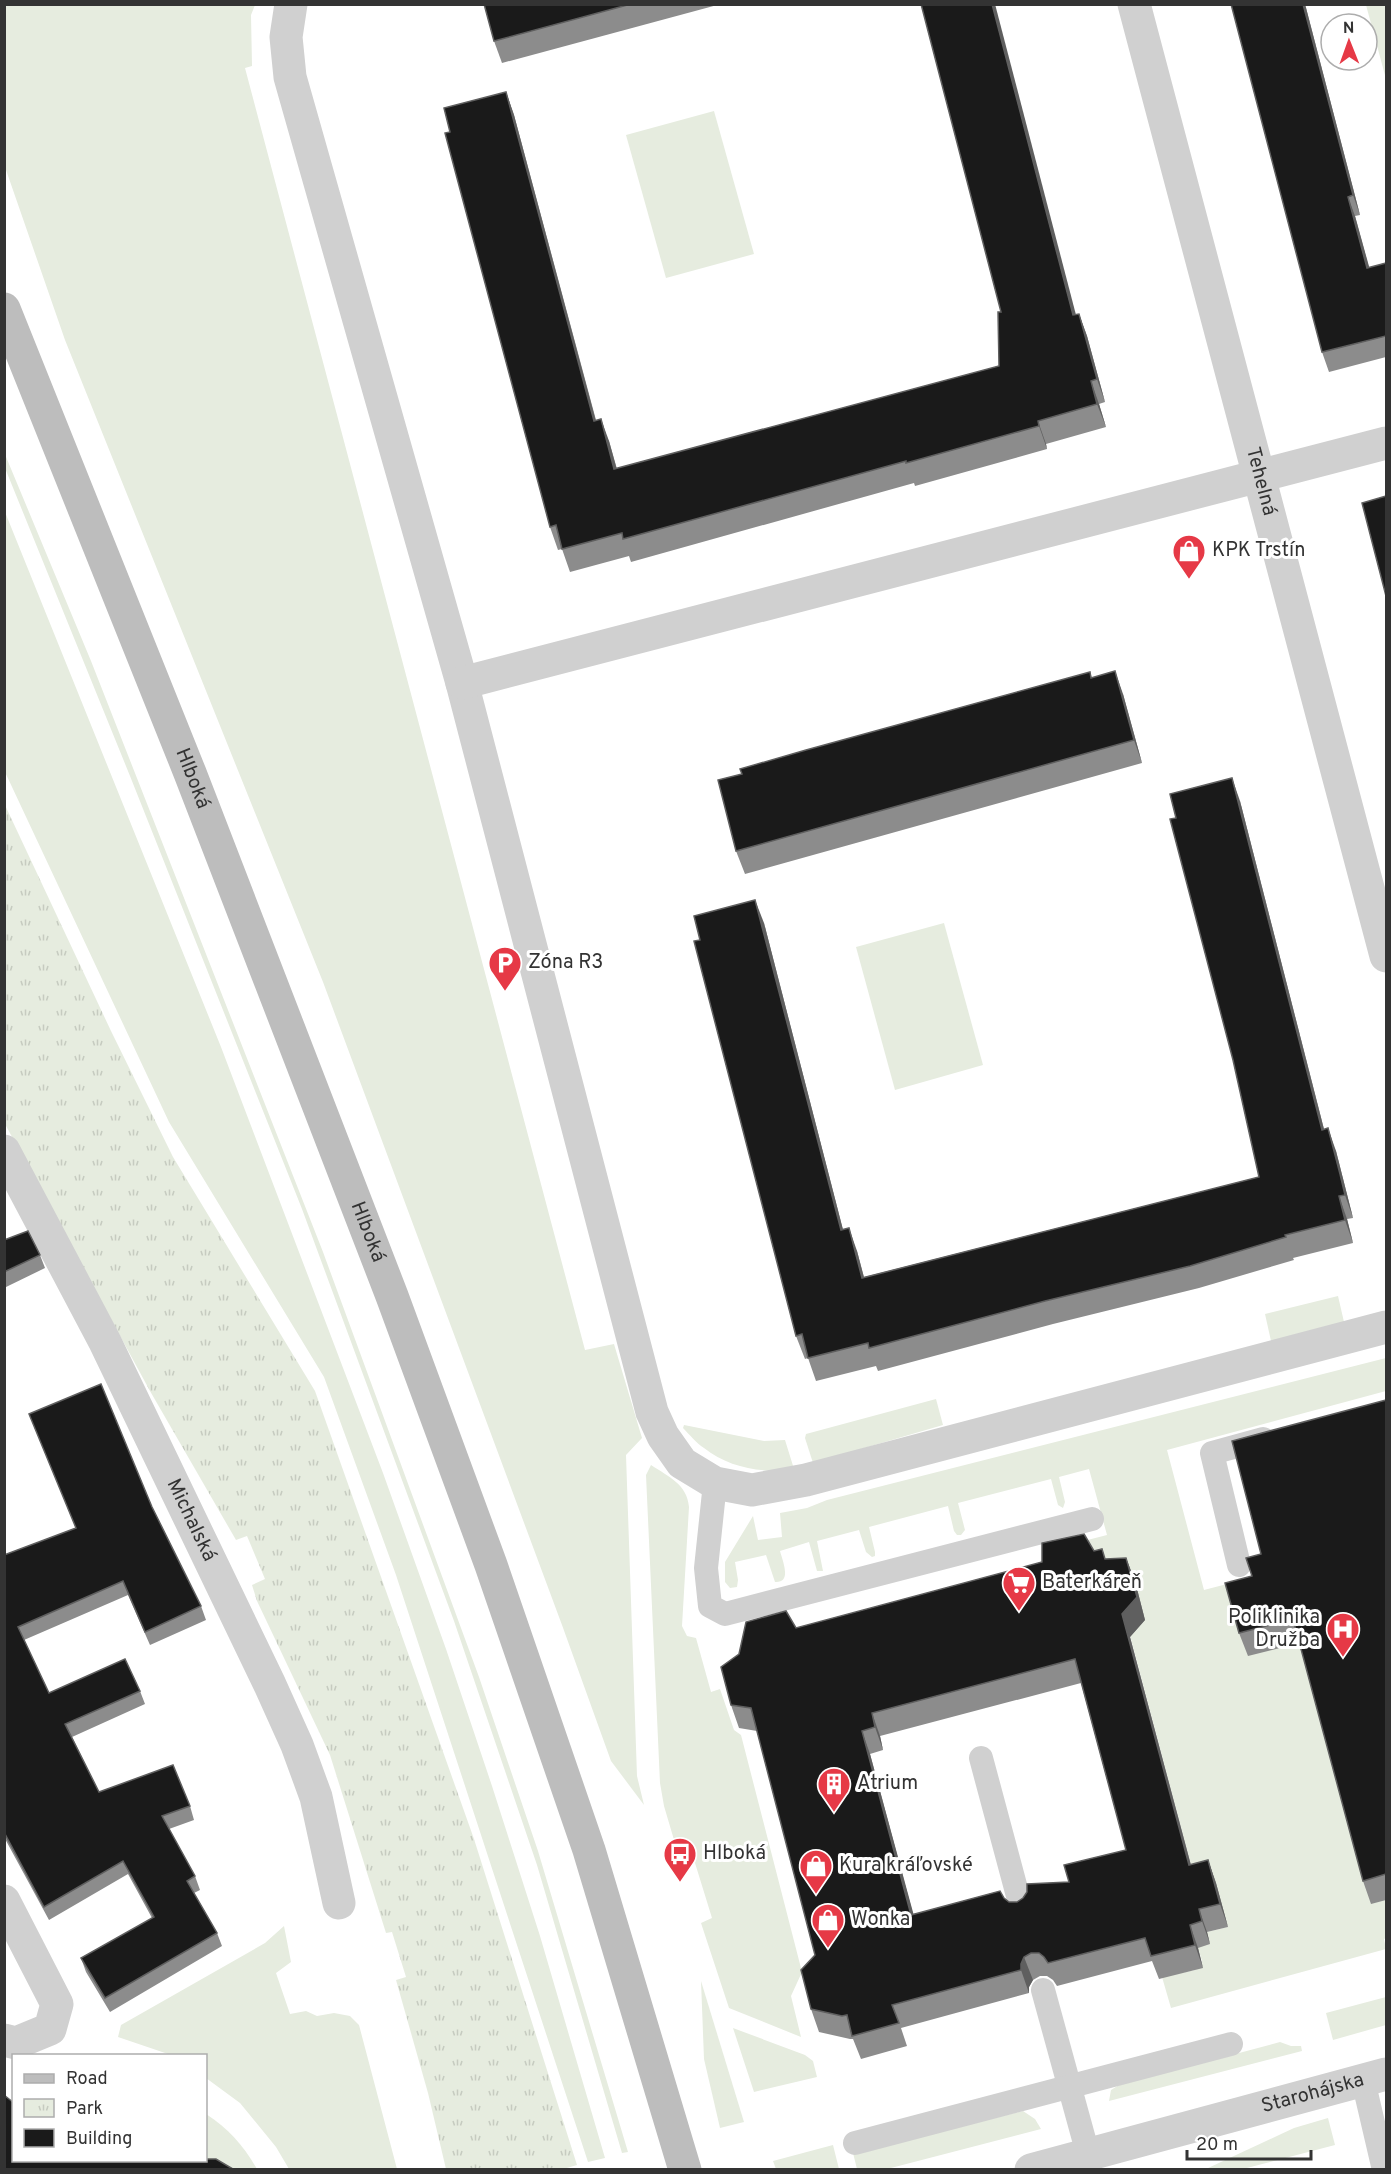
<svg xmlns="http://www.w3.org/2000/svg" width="1391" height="2174" font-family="Overpass,sans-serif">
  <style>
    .green { fill: #e6ecdf }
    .park { fill: url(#park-tufts) }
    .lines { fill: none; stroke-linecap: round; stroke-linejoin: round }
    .lane { stroke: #d0d0d0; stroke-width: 24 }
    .street { stroke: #d0d0d0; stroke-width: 33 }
    .secondary { stroke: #bdbdbd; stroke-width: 33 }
    .wall { fill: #8c8c8c; fill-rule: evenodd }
    .shaded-wall { fill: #5f5f5f }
    .building { fill: #1a1a1a; stroke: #5f5f5f; stroke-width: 1.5; fill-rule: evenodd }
    .labels { text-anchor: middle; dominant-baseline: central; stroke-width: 6; stroke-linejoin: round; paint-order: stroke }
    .street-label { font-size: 20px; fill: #333; stroke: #fff }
    .poi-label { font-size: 20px; fill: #333; stroke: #fff; text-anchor: start }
  </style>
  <defs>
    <pattern id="park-tufts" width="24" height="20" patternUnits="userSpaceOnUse" patternTransform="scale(1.5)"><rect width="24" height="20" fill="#e6ecdf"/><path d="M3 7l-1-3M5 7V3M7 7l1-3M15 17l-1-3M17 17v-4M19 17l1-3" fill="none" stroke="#c6cbc0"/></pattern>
  </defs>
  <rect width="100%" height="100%" fill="#fff"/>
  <!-- green -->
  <g class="green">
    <path d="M5,4L255,5L251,15L252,66L245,68L585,1350L614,1344L642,1438L626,1455L637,1776L644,1805L611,1761L562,1625L323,982L65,340L5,167Z"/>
    <path d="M1366,5H1386V79Z"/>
    <path d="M714,111L754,254L666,278L626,135Z"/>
    <path d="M4,452L91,661L323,1252L479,1677L538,1851L628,2152L622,2153L537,1865L454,1621L302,1209L130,776L5,468Z"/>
    <path d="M5,512L221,1047L383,1473L446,1649L492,1786L540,1936L605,2158L588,2162L396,1575L324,1377L169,1122L5,772Z"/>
    <path d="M944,923L983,1065L895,1090L856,947Z"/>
    <path d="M1338,1296L1344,1322L1271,1341L1265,1314Z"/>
    <path d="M1386,1358V1391L1167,1450L1204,1590L1269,1573L1301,1640L1386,1900V1938L1384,1939L1386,1949L1171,2008L1162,1977L1195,1970L1201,1966L1202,1961L1198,1948L1207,1932L1228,1927L1197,1888L1128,1628L1144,1621L1136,1585L1068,1545L1107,1535L1089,1469L1059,1477L1065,1502L1063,1508L1058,1505L1051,1479L958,1503L965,1530L961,1535H957L954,1531L948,1506L869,1527L875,1552V1556L872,1557L866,1552L859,1530L817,1541L823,1571H817L809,1542L780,1551C783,1562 792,1583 775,1582L766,1555L735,1562L738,1580L737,1587L730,1588L725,1582V1562L753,1516L758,1540L782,1537L780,1513L807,1508L827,1500Z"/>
    <path d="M936,1399L943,1425L813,1463L805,1438L806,1434Z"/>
    <path d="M684,1425L764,1441L785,1440L794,1469C764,1474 729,1468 704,1448C696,1443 690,1435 683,1428Z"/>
    <path d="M651,1465C669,1477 687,1484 689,1507L682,1626L687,1636L696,1638L711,1692L720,1689L734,1730L741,1735L802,1972L791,1996L801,2037L729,2008L701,1923L712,1918L695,1863L682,1867L664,1806L660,1783L646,1475Z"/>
    <path d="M284,1926L291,1962L276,1973L290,2014L306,2011L317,2016L334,2013L350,2016L359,2025L397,2169H289L276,2147L240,2103L206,2078V2056L171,2055L118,2037L121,2025L265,1943Z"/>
    <path d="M701,1981L744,2122L720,2128L704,2059Z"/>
    <path d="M1386,1997V2025L1333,2040L1326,2013Z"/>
    <path d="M733,2028L805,2055L813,2061L817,2077L754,2092Z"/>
    <path d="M1280,2042L1291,2046H1301L1302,2051L1109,2101L1111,2090L1119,2085Z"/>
    <path d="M1023,2111L1035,2119L1041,2129L887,2169H857L853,2153Z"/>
    <path d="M206,2114C229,2129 243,2145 257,2169H207Z"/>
    <path d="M1328,2118L1335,2145L1243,2169H1206L1294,2128Z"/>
    <path d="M833,2145L839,2169H776L773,2161Z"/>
  </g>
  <!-- park -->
  <path class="park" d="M4,803L111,1031L173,1157L315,1391L474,1839L577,2165L560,2170L446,2169L428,2093L396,1980L406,1977L392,1932L386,1933L330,1755L257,1601L252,1585L265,1579L247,1536L236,1540L150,1391L5,1124Z"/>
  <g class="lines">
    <!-- lane -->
    <g class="lane">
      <path d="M715,1483L706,1568L710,1606L725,1614L1092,1519"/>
      <path d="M1239,1565L1212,1453L1263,1439"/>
      <path d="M981,1758L1022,1911"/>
      <path d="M1043,1990L1088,2154"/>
      <path d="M1363,2080L1384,2170"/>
      <path d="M855,2143L1231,2044"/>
    </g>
    <!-- street -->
    <g class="street">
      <path d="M291,4L286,37L290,77L462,683L652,1412L663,1436L682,1463L715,1483L752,1490L806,1480L1386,1327"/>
      <path id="s1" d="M1134,4L1386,956"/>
      <path d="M462,683L1386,443"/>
      <path id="s2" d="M4,1151L105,1342L270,1685L297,1745L316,1797L339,1903"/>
      <path d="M4,1901L57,2004L50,2029L16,2043L4,2040"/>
      <path id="s3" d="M1031,2170L1386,2074"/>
    </g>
    <!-- secondary -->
    <path class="secondary" id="s4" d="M4,309L190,773L392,1296L491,1565L589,1850L685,2170"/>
  </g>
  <!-- wall -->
  <g class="wall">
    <path d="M484,4H721L502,63L494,41Z"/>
    <path d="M1305,4L1360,215L1355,216L1369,268L1386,263V357L1329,372L1322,352Z"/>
    <path d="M506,92L514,115L596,420L609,441L617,469L999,366L1076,315L1079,314L1087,336L1105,402L1099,404L1106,427L1046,444L1047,449L915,486L914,483L631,562L629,556L570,572L562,549L558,550L550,527L450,132Z"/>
    <path d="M1090,672L1092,678L1123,694L1142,763L745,874L736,851Z"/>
    <path d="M1240,801L1324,1129L1336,1151L1353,1218L1347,1219L1353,1243L1293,1258L1294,1260L1199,1288L1053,1324L878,1371L876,1366L816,1381L808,1358L805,1359L796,1336L764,923L843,1230L857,1251L864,1277L1259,1177Z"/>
    <path d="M4,1240L40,1255L45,1268L4,1288Z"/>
    <path d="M1386,1400V1900L1371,1904L1363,1881L1300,1643L1248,1656L1239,1633L1252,1576L1261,1554Z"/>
    <path d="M29,1414L152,1507L201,1606L206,1620L150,1645L128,1595L24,1640L49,1693L140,1691L145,1704L72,1737L99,1792L190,1806L194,1820L169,1829L195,1876L200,1890L194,1893L217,1933L222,1946L110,2012L86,1972L81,1958L152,1918L128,1874L49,1920L4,1837V1555L76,1528Z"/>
    <path d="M1094,1551L1106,1559L1126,1558L1135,1581L1145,1620L1130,1637L1191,1865L1208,1860L1216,1883L1228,1927L1207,1932L1210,1944L1198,1948L1203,1968L1159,1979L1152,1961L1057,1986L1053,1980L1047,1976H1040L1033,1980L1029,1987V1993L901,2028L907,2046L861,2059L853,2039H850L819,2032L811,2009L815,1955L757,1731L739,1728L731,1705L796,1628ZM1081,1683L1126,1850L1069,1882L1027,1892L1023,1898L1017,1902H1009L1004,1898L913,1914L870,1754L883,1750L880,1736Z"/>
  </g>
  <!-- shaded-wall -->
  <g class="shaded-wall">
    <path d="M992,4H995L1082,338L1073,315Z"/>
    <path d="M1303,4H1305L1360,215L1353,195Z"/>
    <path d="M506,92L514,115L602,444L594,421Z"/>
    <path d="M1348,197L1355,216L1375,288L1367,268Z"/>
    <path d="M1079,314L1087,336L1105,402L1097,379Z"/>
    <path d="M1091,381L1099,404L1106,427L1097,404Z"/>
    <path d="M601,419L609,441L623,492L614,469Z"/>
    <path d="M1038,421L1046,444L1047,449L1039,426Z"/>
    <path d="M1115,671L1123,694L1142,763L1134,740Z"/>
    <path d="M1232,778L1240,801L1330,1153L1322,1130Z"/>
    <path d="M755,900L764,923L849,1253L841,1230Z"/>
    <path d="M1328,1128L1336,1151L1353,1218L1345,1195Z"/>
    <path d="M1339,1196L1347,1219L1353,1243L1345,1220Z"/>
    <path d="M849,1228L857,1251L870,1301L862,1278Z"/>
    <path d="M1126,1558L1135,1581L1145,1620L1130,1637L1197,1888L1189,1865L1122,1614Z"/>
    <path d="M872,1713L880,1736L883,1750L875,1727Z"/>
    <path d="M862,1731L870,1754L920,1938L911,1915Z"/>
    <path d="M1208,1860L1216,1883L1228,1927L1220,1904Z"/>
    <path d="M1199,1909L1207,1932L1210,1944L1202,1921Z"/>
    <path d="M1190,1925L1198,1948L1203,1968L1195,1945Z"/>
    <path d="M1024,1957L1033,1980L1029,1987V1993L1021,1970V1964Z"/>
  </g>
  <!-- building -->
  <g class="building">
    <path d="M484,4H631L494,41Z"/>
    <path d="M921,4H992L1073,315L1079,314L1097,379L1091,381L1097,404L1038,421L1039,426L906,463V461L623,539L622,533L562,549L556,525L550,527L445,133L450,132L444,108L506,92L594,421L601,419L614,469L999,366L998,312H1001Z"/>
    <path d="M1231,4H1303L1353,195L1348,197L1367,268L1386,263V336L1322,352Z"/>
    <path d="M1386,496V596L1362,503Z"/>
    <path d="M1115,671L1134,740L736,851L718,780L742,774L740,769L806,750L1090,672L1091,678Z"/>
    <path d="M1232,778L1322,1130L1328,1128L1340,1174L1345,1195L1339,1196L1345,1220L1285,1235L1286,1237L1190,1266L1045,1301L869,1348L868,1343L808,1358L802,1334L796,1336L694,941L700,940L694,916L755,900L841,1230L849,1228L862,1278L1259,1177L1233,1060L1170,819L1176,818L1170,794Z"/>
    <path d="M28,1231L40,1255L4,1272V1240Z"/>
    <path d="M101,1384L152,1507L201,1606L145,1632L123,1581L18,1627L49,1693L125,1659L140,1691L65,1724L99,1792L173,1765L190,1806L162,1816L195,1876L187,1881L217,1933L105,1998L81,1958L154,1917L123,1861L44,1907L4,1832V1555L76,1528L29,1414Z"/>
    <path d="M1386,1400V1874L1363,1881L1293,1619L1239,1633L1225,1583L1252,1576L1246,1558L1261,1554L1232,1441Z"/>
    <path d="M1084,1534L1094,1551L1102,1549L1105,1559L1126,1558L1137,1597L1122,1614L1189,1865L1208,1860L1220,1904L1199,1909L1202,1921L1190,1925L1195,1945L1151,1956L1145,1938L1048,1963L1044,1957L1039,1953H1031L1024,1957L1021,1964V1970L892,2005L899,2023L852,2036L847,2015L842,2016L811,2009L801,1970L815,1955L751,1708L731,1705L721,1667L739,1654L746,1622L786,1611L796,1628L1042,1562V1543ZM1075,1659L1126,1850L1064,1865L1069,1882L1027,1884V1892L1023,1898L1017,1902H1009L1004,1898L1000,1891L911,1915L862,1731L875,1727L872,1713Z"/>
    <path d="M4,2095L14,2103V2160H206V2159H216L233,2169H4Z"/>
  </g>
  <!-- icons -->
  <defs>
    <g id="shop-pin" transform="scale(1.725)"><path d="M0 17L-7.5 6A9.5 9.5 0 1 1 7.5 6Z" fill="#e63946" stroke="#fff"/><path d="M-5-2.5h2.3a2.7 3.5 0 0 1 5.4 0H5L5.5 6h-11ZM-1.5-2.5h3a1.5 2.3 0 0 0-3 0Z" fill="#fff"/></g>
    <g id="parking-pin" transform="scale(1.725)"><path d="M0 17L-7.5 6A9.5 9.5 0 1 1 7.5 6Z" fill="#e63946" stroke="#fff"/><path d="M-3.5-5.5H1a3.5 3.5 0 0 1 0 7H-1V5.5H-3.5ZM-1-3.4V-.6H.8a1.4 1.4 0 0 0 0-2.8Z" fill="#fff"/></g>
    <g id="supermarket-pin" transform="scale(1.725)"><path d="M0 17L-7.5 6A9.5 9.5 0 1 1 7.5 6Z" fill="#e63946" stroke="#fff"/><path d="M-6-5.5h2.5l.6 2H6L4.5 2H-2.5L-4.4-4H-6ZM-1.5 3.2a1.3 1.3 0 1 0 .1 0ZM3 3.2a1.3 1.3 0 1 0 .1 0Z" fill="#fff"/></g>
    <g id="hospital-pin" transform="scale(1.725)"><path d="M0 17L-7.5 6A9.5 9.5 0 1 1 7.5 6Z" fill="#e63946" stroke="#fff"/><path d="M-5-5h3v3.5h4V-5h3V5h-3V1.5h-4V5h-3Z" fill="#fff"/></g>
    <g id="building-pin" transform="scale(1.725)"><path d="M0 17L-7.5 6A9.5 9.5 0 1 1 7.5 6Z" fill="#e63946" stroke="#fff"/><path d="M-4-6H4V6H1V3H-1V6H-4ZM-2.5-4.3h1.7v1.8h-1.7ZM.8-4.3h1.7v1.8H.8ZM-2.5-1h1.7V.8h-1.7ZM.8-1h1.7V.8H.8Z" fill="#fff"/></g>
    <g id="bus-pin" transform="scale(1.725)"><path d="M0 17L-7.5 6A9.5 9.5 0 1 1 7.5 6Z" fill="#e63946" stroke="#fff"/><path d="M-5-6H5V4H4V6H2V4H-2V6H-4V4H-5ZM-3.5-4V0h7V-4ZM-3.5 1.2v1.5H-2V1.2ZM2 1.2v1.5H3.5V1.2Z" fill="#fff"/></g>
  </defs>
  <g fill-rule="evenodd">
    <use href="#shop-pin" x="1189" y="551"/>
    <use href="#parking-pin" x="505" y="963"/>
    <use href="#supermarket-pin" x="1019" y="1583"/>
    <use href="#hospital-pin" x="1343" y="1629"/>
    <use href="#building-pin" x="834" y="1784"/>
    <use href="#bus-pin" x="680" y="1854"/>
    <use href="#shop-pin" x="816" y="1866"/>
    <use href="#shop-pin" x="828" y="1920"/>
  </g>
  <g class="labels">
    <!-- street labels -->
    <g class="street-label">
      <text stroke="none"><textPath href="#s1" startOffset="494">Tehelná</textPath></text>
      <text stroke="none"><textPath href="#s4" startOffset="506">Hlboká</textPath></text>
      <text stroke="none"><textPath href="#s4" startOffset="992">Hlboká</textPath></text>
      <text stroke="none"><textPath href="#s2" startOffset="414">Michalská</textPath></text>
      <text stroke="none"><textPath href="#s3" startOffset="292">Starohájska</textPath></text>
    </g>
    <!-- poi labels -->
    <g class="poi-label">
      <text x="1212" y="551">KPK Trstín</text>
      <text x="528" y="963">Zóna R3</text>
      <text x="1042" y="1583">Baterkáreň</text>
      <text x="1320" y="1618" text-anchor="end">Poliklinika<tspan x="1320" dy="23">Družba</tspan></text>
      <text x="857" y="1784">Atrium</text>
      <text x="703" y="1854">Hlboká</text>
      <text x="839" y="1866">Kura kráľovské</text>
      <text x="851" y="1920">Wonka</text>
    </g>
  </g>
  <!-- border -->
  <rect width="1391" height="2174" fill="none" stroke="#333333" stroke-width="12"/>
  <!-- legend -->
  <rect x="12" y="2054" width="195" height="108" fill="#ffffff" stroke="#adadad" stroke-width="1.5"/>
  <rect x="24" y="2074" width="30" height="9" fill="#bdbdbd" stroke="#adadad" stroke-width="1.5"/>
  <text x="66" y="2084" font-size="18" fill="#333333">Road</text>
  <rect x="24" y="2099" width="30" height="18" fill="url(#park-tufts)" stroke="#adadad" stroke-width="1.5"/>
  <text x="66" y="2114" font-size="18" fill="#333333">Park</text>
  <rect x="24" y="2129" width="30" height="18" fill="#1a1a1a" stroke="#adadad" stroke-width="1.5"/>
  <text x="66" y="2144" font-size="18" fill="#333333">Building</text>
  <!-- north arrow -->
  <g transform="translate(1349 42) rotate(359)"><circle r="28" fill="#ffffff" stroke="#adadad" stroke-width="1.5"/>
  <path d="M0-4.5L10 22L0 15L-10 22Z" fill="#e63946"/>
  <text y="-9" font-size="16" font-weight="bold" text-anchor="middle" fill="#333333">N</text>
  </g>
  <!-- scale -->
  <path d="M1187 2150v9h124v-9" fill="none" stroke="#333333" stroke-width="3"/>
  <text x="1196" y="2150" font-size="18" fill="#333333" stroke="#ffffff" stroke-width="4.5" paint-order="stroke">20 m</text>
</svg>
